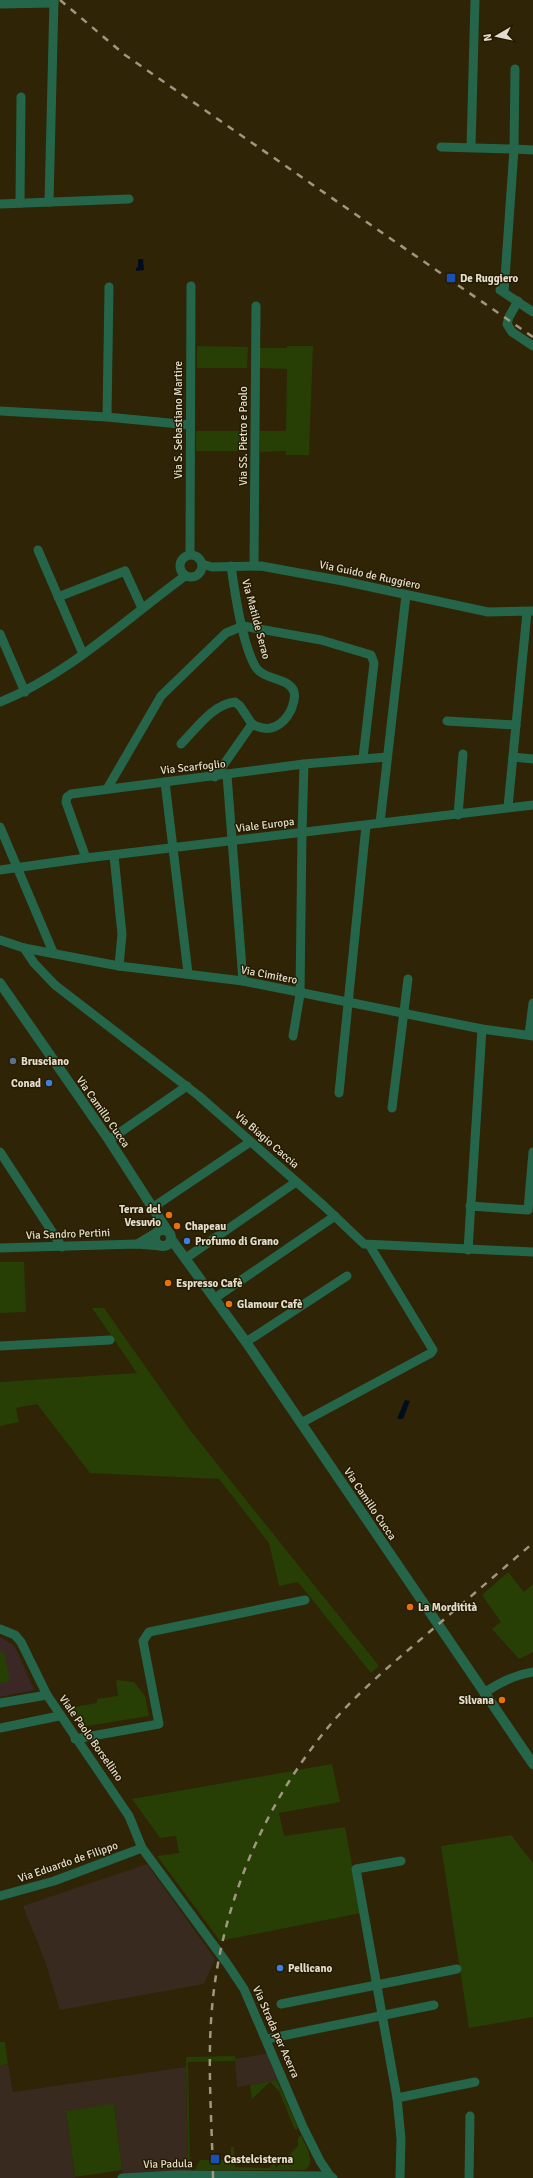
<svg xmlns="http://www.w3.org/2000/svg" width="533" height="2178" font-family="Signika,sans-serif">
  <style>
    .industrial { fill: #382a1e }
    .education { fill: #3b2725 }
    .green { fill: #273e04 }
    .water { fill: #000d1f }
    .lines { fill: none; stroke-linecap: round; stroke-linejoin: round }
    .minor { stroke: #25654a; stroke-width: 9 }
    .tertiary { stroke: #25654a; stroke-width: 10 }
    .rail { stroke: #9f9780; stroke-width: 2.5; stroke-dasharray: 7 7; stroke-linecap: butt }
    .transit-dot { fill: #1a4fb4; stroke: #251b00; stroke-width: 1.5 }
    .service-dot { fill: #5c6f8a; stroke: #251b00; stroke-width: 1.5 }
    .shop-dot { fill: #3f7fe0; stroke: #251b00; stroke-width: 1.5 }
    .food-dot { fill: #e8710a; stroke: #251b00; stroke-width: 1.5 }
    .labels { text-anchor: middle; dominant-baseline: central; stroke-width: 3; stroke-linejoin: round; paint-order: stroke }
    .poi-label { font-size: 11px; font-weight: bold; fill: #e4ddcc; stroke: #251b00; text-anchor: start }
    .street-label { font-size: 11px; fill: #e4ddcc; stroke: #251b00 }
  </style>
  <rect width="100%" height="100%" fill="#2f2405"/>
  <!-- industrial -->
  <g class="industrial">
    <path d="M147,1864L215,1959L204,1984L60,2010L45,1961L23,1906Z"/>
    <path d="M270,2053L283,2079L237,2087L235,2059Z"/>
    <path d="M8,2064L13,2092L186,2067L188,2178H123L114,2105L66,2111L75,2178H0V2066Z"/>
  </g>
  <!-- education -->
  <path class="education" d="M0,1637L12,1644L17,1651L34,1690L0,1697Z"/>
  <!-- green -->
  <g class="green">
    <path d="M197,346L248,347L247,368H197Z"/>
    <path d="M287,346H313L309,455H286V451L260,452V431H286L287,369L260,368V348H287Z"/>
    <rect x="196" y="431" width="51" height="20"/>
    <path d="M0,1262H24L26,1312L0,1313Z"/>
    <path d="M92,1308H104L190,1430L379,1666L371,1673L298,1582L279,1586L269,1543L219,1479L90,1473L37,1404L16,1408L19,1422L0,1426V1382L137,1373Z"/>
    <path d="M508,1572L524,1592L533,1584V1652L519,1659L492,1629L501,1622L482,1595Z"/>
    <path d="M4,1651L10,1681L0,1683V1652Z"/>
    <path d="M116,1680L134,1682L145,1696L149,1716L81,1727L68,1708L97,1703V1699L118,1696Z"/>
    <path d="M332,1764L340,1802L279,1813L284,1836L345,1827L361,1913L220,1941L157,1856L179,1853L176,1836L160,1838L132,1799Z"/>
    <path d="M511,1835L533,1863V2017L469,2028L441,1846Z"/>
    <path d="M0,2042H5L8,2064L0,2066Z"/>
    <path d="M235,2056V2061L188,2062L190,2170H188L186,2057Z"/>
    <path d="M277,2080L298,2128L295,2130L279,2091L270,2082L252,2099L250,2085Z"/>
    <path d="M114,2104L122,2170L75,2177L66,2111Z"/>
    <path d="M301,2135C305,2145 317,2162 305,2170H195L200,2160H231V2147H234L235,2167L269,2168L274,2162L276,2168L298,2146V2137Z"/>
  </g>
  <!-- water -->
  <g class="water">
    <path d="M138,259H143L144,270L136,271V268L138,267Z"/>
    <path d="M405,1400L410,1401L403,1419H397Z"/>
  </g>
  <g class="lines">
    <!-- minor -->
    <g class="minor">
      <path d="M0,4L54,3"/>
      <path d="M441,147L514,149L515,69"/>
      <path d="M471,147L475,0"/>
      <path d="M49,202L54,0"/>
      <path d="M20,203L21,97"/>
      <path d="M0,204L129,199"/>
      <path d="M500,290L533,312"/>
      <path d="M504,292L514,149L533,150"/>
      <path d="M518,301L509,317L507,324L512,332L533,346"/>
      <path d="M0,411L107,417L190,425"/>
      <path d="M107,417L109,287"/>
      <path d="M38,550L83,654"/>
      <path d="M190,554L191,286"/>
      <circle cx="191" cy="566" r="11"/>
      <path d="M202,564L212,567L261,566L343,581L488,612L533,611"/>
      <path d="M254,566L256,306"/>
      <path d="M58,597L125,571L142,608"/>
      <path d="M0,634L25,692"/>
      <path d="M0,702C68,675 126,619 185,576"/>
      <path d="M447,721L516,725"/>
      <path d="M181,744C196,729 213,704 235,702L240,706L252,724"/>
      <path d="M513,757L533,759"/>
      <path d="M227,775L243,981"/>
      <path d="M215,777L252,724C269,734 283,726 291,710C293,704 296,699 294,692C290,677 263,681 255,666C242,642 235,594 231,566"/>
      <path d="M165,782L188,973"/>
      <path d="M107,789L161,696L226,633L243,626L321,640L371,655L374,663L363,758"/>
      <path d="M508,807L527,612"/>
      <path d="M458,815L463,754"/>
      <path d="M380,823L406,595"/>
      <path d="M0,827L53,952"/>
      <path d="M114,856L122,934L119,966"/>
      <path d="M86,858L66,802L67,797L71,794L304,764L387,757"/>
      <path d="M0,870L86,858L533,805"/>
      <path d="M0,940L24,948L119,966L243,981L482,1029L533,1036"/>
      <path d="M24,948L34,963L55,985L199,1096L324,1206L364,1244L533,1252"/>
      <path d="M529,1035L533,1003"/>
      <path d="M293,1036L300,994L302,833L304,764"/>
      <path d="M339,1093L366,826"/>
      <path d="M392,1108L408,979"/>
      <path d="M109,1140L187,1086"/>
      <path d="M0,1152L62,1247"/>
      <path d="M470,1206L528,1210L533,1152"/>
      <path d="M152,1208L247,1144"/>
      <path d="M137,1244L157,1232"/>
      <path d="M0,1248L137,1244L161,1246"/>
      <path d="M468,1250L482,1029"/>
      <path d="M186,1258L296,1182"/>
      <path d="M215,1298L335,1216"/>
      <path d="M246,1342L347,1276"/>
      <path d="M0,1346L110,1340"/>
      <path d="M301,1423L431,1353L433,1350L370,1246"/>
      <path d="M0,1629L15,1635L21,1642L47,1695L129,1816L142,1848L226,1962L244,1989L303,2127L320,2161L330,2176"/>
      <path d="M484,1693C500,1682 514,1675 533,1672"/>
      <path d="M0,1703L47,1695"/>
      <path d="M0,1728L59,1716"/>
      <path d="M75,1739L159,1724L143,1641L149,1632L305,1600"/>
      <path d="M0,1896L54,1881L142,1848"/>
      <path d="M281,2004L457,1969"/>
      <path d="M267,2039L434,2005"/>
      <path d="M397,2098L475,2082"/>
      <path d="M122,2178L176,2175L330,2176L333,2178"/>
      <path d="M400,2178L401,2139L397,2098L356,1869L401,1861"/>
      <path d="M469,2178L470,2116"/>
    </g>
    <!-- tertiary -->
    <g class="tertiary">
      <path d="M0,983L109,1140L167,1230"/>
      <circle cx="163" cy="1238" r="8"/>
      <path d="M171,1239L246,1342L533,1764"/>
    </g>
    <!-- rail -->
    <g class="rail">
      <path d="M60,0L125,55L533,337"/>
      <path d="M213,2178C212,2121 207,2064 212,2008C221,1905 264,1804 330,1725C359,1691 393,1663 427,1634C462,1604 498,1573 533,1543"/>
    </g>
  </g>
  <!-- markers -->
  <g class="transit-dot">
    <rect x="446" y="273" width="10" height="10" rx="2"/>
    <rect x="210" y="2154" width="10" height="10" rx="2"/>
  </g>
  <circle class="service-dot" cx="13" cy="1061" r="4"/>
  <g class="shop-dot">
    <circle cx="49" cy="1083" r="4"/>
    <circle cx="187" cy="1241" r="4"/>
    <circle cx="280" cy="1968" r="4"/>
  </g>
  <g class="food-dot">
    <circle cx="169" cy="1215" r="4"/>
    <circle cx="177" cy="1226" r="4"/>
    <circle cx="168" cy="1283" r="4"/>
    <circle cx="229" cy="1304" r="4"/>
    <circle cx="410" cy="1607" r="4"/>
    <circle cx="502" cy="1700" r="4"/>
  </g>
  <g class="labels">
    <!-- poi labels -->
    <g class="poi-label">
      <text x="460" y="278">De Ruggiero</text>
      <text x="21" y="1061">Brusciano</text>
      <text x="41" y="1083" text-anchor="end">Conad</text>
      <text x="161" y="1209" text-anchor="end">Terra del<tspan x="161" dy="13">Vesuvio</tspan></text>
      <text x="185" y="1226">Chapeau</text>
      <text x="195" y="1241">Profumo di Grano</text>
      <text x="176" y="1283">Espresso Cafè</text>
      <text x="237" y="1304">Glamour Cafè</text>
      <text x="418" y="1607">La Morditità</text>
      <text x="494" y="1700" text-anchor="end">Silvana</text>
      <text x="288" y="1968">Pellicano</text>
      <text x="224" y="2159">Castelcisterna</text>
    </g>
    <!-- street labels -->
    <g class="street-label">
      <text transform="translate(178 420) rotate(-90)">Via S. Sebastiano Martire</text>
      <text transform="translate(243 436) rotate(-90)">Via SS. Pietro e Paolo</text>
      <text transform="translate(370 575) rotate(12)">Via Guido de Ruggiero</text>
      <text transform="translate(256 619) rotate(75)">Via Matilde Serao</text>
      <text transform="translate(193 767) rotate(-6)">Via Scarfoglio</text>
      <text transform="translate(265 825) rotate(-7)">Viale Europa</text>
      <text transform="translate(269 975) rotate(11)">Via Cimitero</text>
      <text transform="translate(103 1112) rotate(55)">Via Camillo Cucca</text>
      <text transform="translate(267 1140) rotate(41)">Via Biagio Caccia</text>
      <text transform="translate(68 1234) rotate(-2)">Via Sandro Pertini</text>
      <text transform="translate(370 1504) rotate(56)">Via Camillo Cucca</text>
      <text transform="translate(91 1738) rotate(55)">Viale Paolo Borsellino</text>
      <text transform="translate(68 1862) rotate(-19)">Via Eduardo de Filippo</text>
      <text transform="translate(276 2032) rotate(66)">Via Strada per Acerra</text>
      <text transform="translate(168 2164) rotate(-1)">Via Padula</text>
    </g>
  </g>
  <!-- north arrow -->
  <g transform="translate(497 36) rotate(261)" stroke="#251b00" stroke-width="3" paint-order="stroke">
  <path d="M0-3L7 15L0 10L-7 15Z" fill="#e4ddcc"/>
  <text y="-6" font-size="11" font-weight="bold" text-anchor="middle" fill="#e4ddcc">N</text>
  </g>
</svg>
